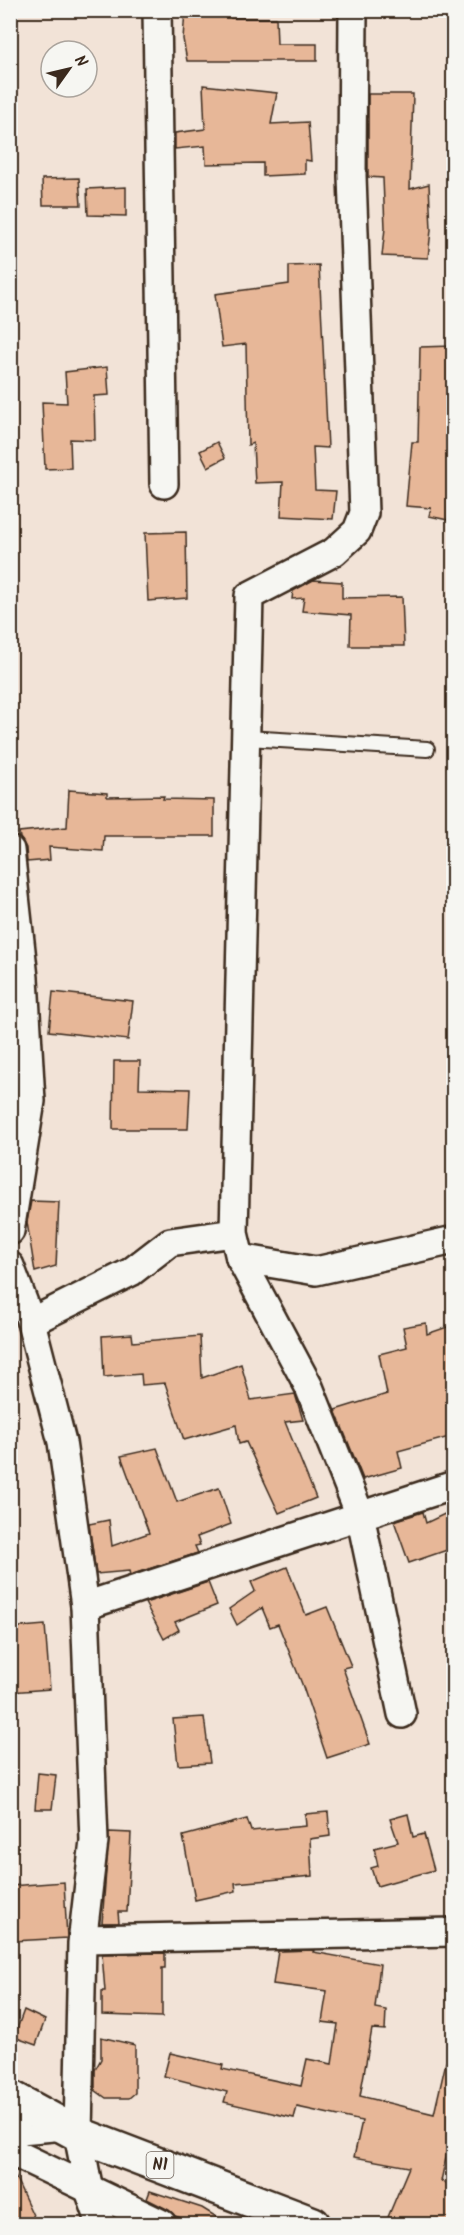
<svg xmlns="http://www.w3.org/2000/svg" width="464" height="2235" font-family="Kalam,sans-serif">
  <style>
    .building { fill: #e7b798; stroke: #3b2a1e; stroke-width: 1.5 }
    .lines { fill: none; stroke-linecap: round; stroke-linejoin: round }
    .lane-casing { stroke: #3b2a1e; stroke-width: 18 }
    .street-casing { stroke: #3b2a1e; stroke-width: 32 }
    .highway-casing { stroke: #3b2a1e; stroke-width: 38 }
    .lane { stroke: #f6f6f2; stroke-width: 14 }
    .street { stroke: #f6f6f2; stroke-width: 27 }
    .highway { stroke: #f6f6f2; stroke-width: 33 }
    .labels { text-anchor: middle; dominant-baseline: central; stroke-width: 5; stroke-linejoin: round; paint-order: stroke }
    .shield { fill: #f6f6f2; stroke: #73675e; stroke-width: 1.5 }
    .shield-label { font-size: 16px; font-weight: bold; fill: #3b2a1e }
  </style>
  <rect width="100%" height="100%" fill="#f2e3d7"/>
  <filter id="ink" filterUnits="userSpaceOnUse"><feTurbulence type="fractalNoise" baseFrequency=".0167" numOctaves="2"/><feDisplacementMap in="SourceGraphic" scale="12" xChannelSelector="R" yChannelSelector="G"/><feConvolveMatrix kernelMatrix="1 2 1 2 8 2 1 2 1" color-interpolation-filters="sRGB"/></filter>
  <g filter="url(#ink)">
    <!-- building -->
    <g class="building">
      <path d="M185,10H232L231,18H276L277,44H317V61H187L183,39Z"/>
      <path d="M203,85L277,93L271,124L308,122L311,161L305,160V174L263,176V163L206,164L205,146L175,149V133L205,129Z"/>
      <path d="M368,94H413L410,189L429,184L431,230L428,258L382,256L385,228L383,178L368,177Z"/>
      <path d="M79,178L81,205H43L42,179Z"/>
      <path d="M126,187V216L88,215L87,189Z"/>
      <path d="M319,265L328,448L313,447L315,490L336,491L333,519L281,516L283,482L255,483L253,443L248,445L246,344L222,347L215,294L289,284V266Z"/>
      <path d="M453,346V505H450L448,520L429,516L431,508L406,506L412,442H418L420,347Z"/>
      <path d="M107,367L109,395L94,396L95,440L70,439L71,468L45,469L42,402L67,403L65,372Z"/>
      <path d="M217,442L225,458L208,467L200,451Z"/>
      <path d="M186,532L187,598L148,601L145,533Z"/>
      <path d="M313,580L342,582V598L402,597L404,646H350L351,615L302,611L304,598L292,599L293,591Z"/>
      <path d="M69,790L107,793V797L164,796L163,799L214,800V836H104L103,851L49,847L50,860L27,862L26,848L20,838L19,832L67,827Z"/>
      <path d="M53,992L133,1001L128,1040L49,1031Z"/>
      <path d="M114,1061H140L139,1088L190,1089L188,1129H113Z"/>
      <path d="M31,1201L59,1202L56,1266L35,1272L27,1222Z"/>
      <path d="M426,1323L427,1334L453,1325V1436L398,1451L402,1468L363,1479L335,1410L387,1394L379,1354L407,1347L403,1327Z"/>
      <path d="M132,1334L133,1342L200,1336L202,1378L241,1364L251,1400L295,1394L303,1420L285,1422L316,1498L279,1513L246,1442L239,1444L236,1425L184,1440L165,1383L142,1385L141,1374L104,1377L102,1336Z"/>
      <path d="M157,1448L177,1502L219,1488L231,1524L197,1537L200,1545L195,1546L198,1553L130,1575L129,1571L96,1574L89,1524L109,1520L112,1546L149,1533L121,1456Z"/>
      <path d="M453,1510V1548L409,1563L394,1521L423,1512L426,1523Z"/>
      <path d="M287,1567L306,1615L327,1607L351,1666L343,1668L370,1744L327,1758L302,1684L278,1624L270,1627L262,1608L237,1625L229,1609L255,1591L251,1582Z"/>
      <path d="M208,1582L217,1605L175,1622L179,1630L164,1639L145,1603Z"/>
      <path d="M45,1625L50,1689L10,1692V1628Z"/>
      <path d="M204,1717L210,1763L178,1765L173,1719Z"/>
      <path d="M38,1773L56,1775L52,1809H35Z"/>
      <path d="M328,1812L330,1836L310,1839L312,1876L235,1883L236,1891L195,1900L183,1836L247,1819L251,1831L306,1826L305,1814Z"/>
      <path d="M408,1814L413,1837L424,1834L434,1870L377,1886L371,1868L378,1866L374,1848L398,1842L390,1819Z"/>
      <path d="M109,1832L131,1833L127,1912H118L119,1923H102Z"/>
      <path d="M64,1882L67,1938L13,1941L10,1886Z"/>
      <path d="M314,1950L313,1952L380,1964L375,2008L386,2010L385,2030L372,2029L360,2096L434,2114L446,2062L453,2063V2125L441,2181L453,2185V2224H408L388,2217L409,2167L354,2157L362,2121L297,2107L294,2118L224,2102L227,2092L164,2076L170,2053L223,2065L222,2069L301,2086L307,2059L332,2064L338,2024L322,2022L327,1991L273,1984L278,1951Z"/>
      <path d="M165,1953V1968H162V2017L102,2015V1991H105L102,1954Z"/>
      <path d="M24,2010L45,2020L36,2045L14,2037Z"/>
      <path d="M101,2037L135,2045V2093L129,2098H106L95,2090V2070L101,2059Z"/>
      <path d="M10,2169L12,2170L37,2224H10Z"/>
      <path d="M150,2191L202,2208L228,2224H197L175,2216L169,2210L147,2199Z"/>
    </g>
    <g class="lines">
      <!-- lane casing -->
      <g class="lane-casing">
        <path id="lane" d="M247,738L427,749"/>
      </g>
      <!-- street casing -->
      <g class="street-casing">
        <g id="street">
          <path d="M157,10L164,484"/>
          <path d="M353,10L352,176L364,513L357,531L334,552L249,596L234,1233L240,1258L316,1271L454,1240"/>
          <path d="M10,850L24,978L31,1101L10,1231"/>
          <path d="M240,1258L309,1387L360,1515L402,1714"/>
          <path d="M10,1266L31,1322L62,1442L85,1606L94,1841L82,1943L78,2134L89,2190L101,2224"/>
          <path d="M31,1322L131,1272L170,1242L234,1233"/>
          <path d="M85,1606L454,1485"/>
          <path d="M83,1939L454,1932"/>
          <path d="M10,2131L64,2126"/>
          <path d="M10,2151L162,2224"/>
        </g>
      </g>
      <!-- highway casing -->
      <g class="highway-casing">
        <path id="highway" d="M10,2097L78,2134L313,2224"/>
      </g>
      <!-- lane -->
      <use href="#lane" class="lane"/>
      <!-- street -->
      <use href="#street" class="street"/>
      <!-- highway -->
      <use href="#highway" class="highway"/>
    </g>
  </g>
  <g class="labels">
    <!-- shield labels -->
    <rect class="shield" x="146.5" y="2152" width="27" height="26" rx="4.5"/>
    <g class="shield-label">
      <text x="160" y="2165">N1</text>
    </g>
  </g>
  <!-- margin -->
  <rect width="464" height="2235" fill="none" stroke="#f6f6f2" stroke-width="36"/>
  <rect x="18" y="18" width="428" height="2199" fill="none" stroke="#3b2a1e" stroke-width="2" filter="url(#ink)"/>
  <!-- north arrow -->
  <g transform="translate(69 69) rotate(56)"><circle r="28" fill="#f6f6f2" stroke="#aba49d" stroke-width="1.5"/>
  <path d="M0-4.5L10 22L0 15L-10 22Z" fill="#3b2a1e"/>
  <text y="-9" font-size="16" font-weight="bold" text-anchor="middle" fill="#3b2a1e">N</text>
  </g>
</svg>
